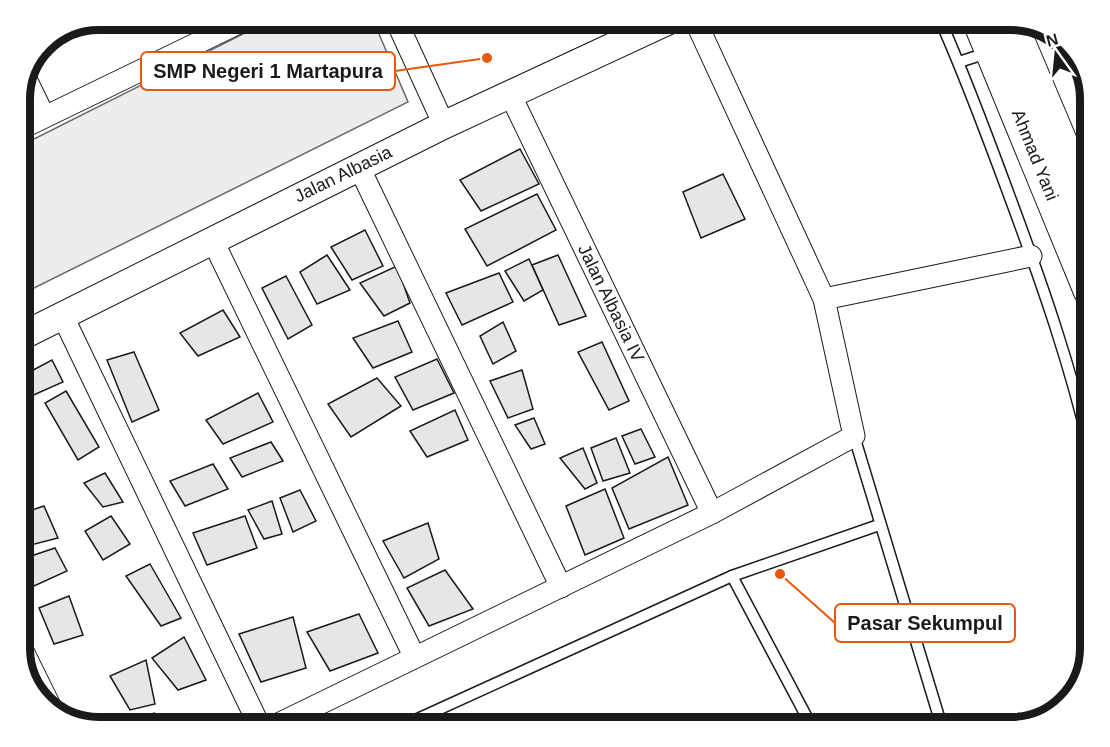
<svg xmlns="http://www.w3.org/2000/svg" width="1110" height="747" font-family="Arial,sans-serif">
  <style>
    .built { fill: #ededed; stroke: #6a6a6a; stroke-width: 1.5 }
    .building { fill: #e6e6e6; stroke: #1a1a1a; stroke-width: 1.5 }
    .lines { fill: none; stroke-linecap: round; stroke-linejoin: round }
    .service-casing { stroke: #1a1a1a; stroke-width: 13 }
    .minor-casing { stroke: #1a1a1a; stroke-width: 23 }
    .tertiary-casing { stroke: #1a1a1a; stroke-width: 29 }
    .trunk-casing { stroke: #1a1a1a; stroke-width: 35 }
    .service { stroke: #fff; stroke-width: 10 }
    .minor { stroke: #fff; stroke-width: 21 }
    .tertiary { stroke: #fff; stroke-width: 27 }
    .trunk { stroke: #fff; stroke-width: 33 }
    .labels { text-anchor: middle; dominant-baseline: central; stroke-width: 4.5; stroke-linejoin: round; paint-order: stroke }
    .street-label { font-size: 18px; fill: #1a1a1a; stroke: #fff }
    .rim { fill: none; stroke: #1a1a1a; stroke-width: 8 }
    .leader { fill: none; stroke: #e8590c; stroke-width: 2 }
    .callout-dot { fill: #e8590c; stroke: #fff; stroke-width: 2 }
    .callout { fill: #fff; stroke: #e8590c; stroke-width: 2 }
    .callout-label { font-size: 20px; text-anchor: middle; font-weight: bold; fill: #1a1a1a }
  </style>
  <rect width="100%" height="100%" fill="#fff"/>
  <!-- built -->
  <path class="built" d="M271,20H373L408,102L20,295V146Z"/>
  <!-- building -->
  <g class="building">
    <path d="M520,149L539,184L481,211L460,180Z"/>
    <path d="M723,174L745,219L701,238L683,192Z"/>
    <path d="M537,194L556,230L487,266L465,229Z"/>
    <path d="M365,230L383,266L352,280L331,247Z"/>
    <path d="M327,255L350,290L317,304L300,272Z"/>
    <path d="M558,255L586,316L559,325L532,265Z"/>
    <path d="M529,259L543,290L524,301L505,271Z"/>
    <path d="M397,266L410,303L384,316L360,283Z"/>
    <path d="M499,273L513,302L462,325L446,293Z"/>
    <path d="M286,276L312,325L288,339L262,288Z"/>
    <path d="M223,310L240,337L198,356L180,333Z"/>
    <path d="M398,321L412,352L373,368L353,338Z"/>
    <path d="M503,322L516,351L493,364L480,336Z"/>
    <path d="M602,342L629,401L609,410L578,352Z"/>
    <path d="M134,352L159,410L132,422L107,360Z"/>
    <path d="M437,359L454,393L413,410L395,377Z"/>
    <path d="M52,360L63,382L20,401V377Z"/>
    <path d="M522,370L533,409L508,418L490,381Z"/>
    <path d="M377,378L401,406L351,437L328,404Z"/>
    <path d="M66,391L99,447L78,460L45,403Z"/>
    <path d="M258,393L273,422L223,444L206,420Z"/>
    <path d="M455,410L468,440L427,457L410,431Z"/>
    <path d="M534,418L545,444L531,449L515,425Z"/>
    <path d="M641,429L655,457L635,464L622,436Z"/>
    <path d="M20,434L28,452L20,456Z"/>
    <path d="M616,438L630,473L603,481L591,448Z"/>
    <path d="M271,442L283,461L242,477L230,458Z"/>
    <path d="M583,448L597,483L585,489L560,458Z"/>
    <path d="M668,457L688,505L629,529L612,488Z"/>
    <path d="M213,464L228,489L185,506L170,481Z"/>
    <path d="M105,473L123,502L103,507L84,483Z"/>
    <path d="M605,489L624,538L585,555L566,506Z"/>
    <path d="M300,490L316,521L293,532L280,498Z"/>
    <path d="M272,501L282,534L264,539L248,510Z"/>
    <path d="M44,506L58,538L27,546L20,536V514Z"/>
    <path d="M111,516L130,544L103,560L85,531Z"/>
    <path d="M245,516L257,548L207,565L193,533Z"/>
    <path d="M428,523L439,559L404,578L383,541Z"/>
    <path d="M55,548L67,571L34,586L22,559Z"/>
    <path d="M150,564L181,618L161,626L126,576Z"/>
    <path d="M445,570L473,609L429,626L407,588Z"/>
    <path d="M69,596L83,635L54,644L39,608Z"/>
    <path d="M359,614L378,653L330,671L307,632Z"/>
    <path d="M293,617L306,668L261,682L239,634Z"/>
    <path d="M184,637L206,680L178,690L152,658Z"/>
    <path d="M146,660L155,704L130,710L110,676Z"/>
    <path d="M154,713L161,727H128Z"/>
  </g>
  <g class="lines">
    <!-- service casing -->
    <g class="service-casing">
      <g id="service">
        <path d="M940,20C967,80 989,141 1012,203C1042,284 1071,367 1090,451"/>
        <path d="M959,62L990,52"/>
        <path d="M854,436L942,727"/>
        <path d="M732,576L812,727"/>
        <path d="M400,727L732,576L879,525"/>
      </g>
    </g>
    <!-- minor casing -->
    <g class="minor-casing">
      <g id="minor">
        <path d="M396,20L444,125"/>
        <path d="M26,79L44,116"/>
        <path d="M510,94L712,513"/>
        <path d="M20,129L245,20"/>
        <path d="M359,167L561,587"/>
        <path d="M212,239L414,656"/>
        <path d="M824,299L1031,256"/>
        <path d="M60,316L68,327L260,727"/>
        <path d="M20,645L54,714"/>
        <path d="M272,727L712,513L854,436L824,299L695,20"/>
      </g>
    </g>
    <!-- tertiary casing -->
    <g class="tertiary-casing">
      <path id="tertiary" d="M20,337L444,125L670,20"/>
    </g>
    <!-- trunk casing -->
    <g class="trunk-casing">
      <g id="trunk">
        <path d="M979,20L1090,290"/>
        <path d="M1009,20L1090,212"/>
      </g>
    </g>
    <!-- service -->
    <use href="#service" class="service"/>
    <!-- minor -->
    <use href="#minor" class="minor"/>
    <!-- tertiary -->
    <use href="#tertiary" class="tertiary"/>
    <!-- trunk -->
    <use href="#trunk" class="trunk"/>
  </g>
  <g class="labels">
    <!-- street labels -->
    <g class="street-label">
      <text transform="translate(1035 155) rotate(68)">Ahmad Yani</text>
      <text transform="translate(343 174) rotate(-26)">Jalan Albasia</text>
      <text transform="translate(611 303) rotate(64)">Jalan Albasia IV</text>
    </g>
  </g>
  <!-- crop -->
  <path d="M0 0H1110V747H0ZM99 30H1011A69 69 0 0 1 1080 99V648A69 69 0 0 1 1011 717H99A69 69 0 0 1 30 648V99A69 69 0 0 1 99 30Z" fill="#fff" fill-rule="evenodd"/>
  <path class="rim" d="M99 30H1011A69 69 0 0 1 1080 99V648A69 69 0 0 1 1011 717H99A69 69 0 0 1 30 648V99A69 69 0 0 1 99 30Z"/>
  <!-- callouts -->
  <path class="leader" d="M487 58L395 71M780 574L835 623"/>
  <g class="callout-dot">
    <circle cx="487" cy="58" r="6"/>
    <circle cx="780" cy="574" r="6"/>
  </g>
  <g class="callout">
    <rect x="141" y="52" width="254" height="38" rx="6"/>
    <rect x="835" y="604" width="180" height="38" rx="6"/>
  </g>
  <g class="callout-label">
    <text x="268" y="78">SMP Negeri 1 Martapura</text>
    <text x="925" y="630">Pasar Sekumpul</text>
  </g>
  <!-- north arrow -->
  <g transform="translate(1056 54) rotate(345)" stroke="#ffffff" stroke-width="4.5" paint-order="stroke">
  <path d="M0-4.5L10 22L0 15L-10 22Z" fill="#1a1a1a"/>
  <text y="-9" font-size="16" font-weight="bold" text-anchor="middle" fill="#1a1a1a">N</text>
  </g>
</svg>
